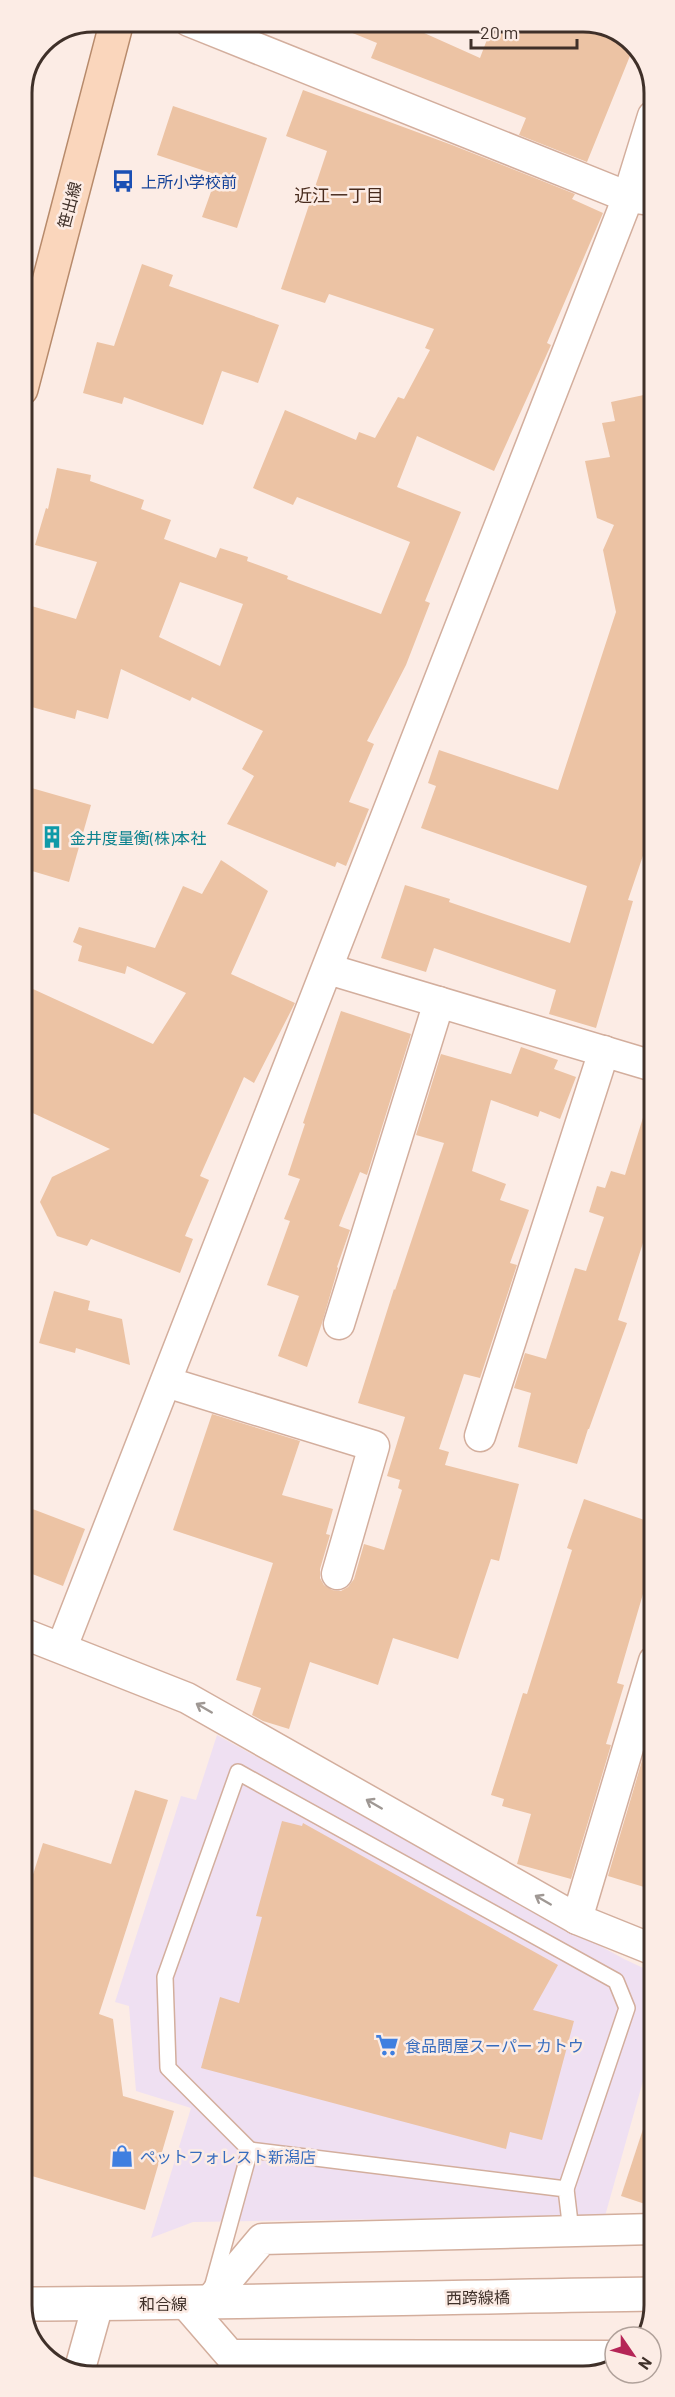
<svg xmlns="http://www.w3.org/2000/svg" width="675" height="2397" font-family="Barlow,'Noto Sans JP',sans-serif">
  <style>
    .commercial { fill: #efe0f2 }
    .building { fill: #ecc3a4; fill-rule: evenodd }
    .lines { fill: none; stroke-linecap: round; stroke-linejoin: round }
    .service-casing { stroke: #d3ae9d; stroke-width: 18 }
    .minor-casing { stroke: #d3ae9d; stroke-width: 33 }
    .secondary-casing { stroke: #d3ae9d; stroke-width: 36 }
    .primary-casing { stroke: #b78a6b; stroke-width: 36 }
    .service { stroke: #fff; stroke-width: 15 }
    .minor { stroke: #fff; stroke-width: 30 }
    .secondary { stroke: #fff; stroke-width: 33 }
    .primary { stroke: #fad6bc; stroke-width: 33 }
    .oneway { stroke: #9f9894 }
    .labels { text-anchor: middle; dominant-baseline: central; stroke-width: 5; stroke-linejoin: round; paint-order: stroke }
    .transit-label { font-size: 16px; fill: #164399; stroke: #fcece5; text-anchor: start }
    .street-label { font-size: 16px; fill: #3f3029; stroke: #fcece5 }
    .culture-label { font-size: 16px; fill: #0d838f; stroke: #fcece5; text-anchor: start }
    .shop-label { font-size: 16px; fill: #366cbe; stroke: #fcece5; text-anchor: start }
    .neighbourhood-label { font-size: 18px; fill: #482b1d; stroke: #fcece5 }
    .rim { fill: none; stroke: #3f3029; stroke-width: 3 }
  </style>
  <rect width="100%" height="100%" fill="#fcece5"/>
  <!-- commercial -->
  <path class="commercial" d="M217,1735L624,1959L654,1973V2042L605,2216L193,2222L151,2238L191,2108L136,2091L129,2006L115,2002L181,1796L196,1800Z"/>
  <!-- building -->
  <g class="building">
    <path d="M328,21H416L413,28L480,58L494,21L591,22L630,39L634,46L587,162L519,135L526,118L371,58L377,43L328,23Z"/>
    <path d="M303,90L452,145L575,194L572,199L603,213L547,343L551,345L494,471L417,436L397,487L461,512L425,601L430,603L406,665L367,741L374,744L349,802L369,809L346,866L337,862L335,867L227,824L254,776L242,769L263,731L192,697L190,701L121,669L108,719L77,710L75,719L21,704V627L28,605L76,619L97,562L35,545L46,508L48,509L57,468L91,475L90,481L144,500L141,509L171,520L164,539L216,558L220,548L248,557L247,561L288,576L287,579L381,614L410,542L297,497L293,505L253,488L285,410L356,440L359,432L375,438L398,397L404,399L430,350L425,348L434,329L329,294L325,303L281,289L327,151L286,136ZM180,582L243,604L220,666L159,637Z"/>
    <path d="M173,106L267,138L237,228L202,217L217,175L157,155Z"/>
    <path d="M142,264L173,275L169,286L279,325L258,383L222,371L203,425L124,397L122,404L83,393L97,342L114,346Z"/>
    <path d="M653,393V826L628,900L633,901L596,1028L549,1014L556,990L434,948L426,972L381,958L405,885L450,899L449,902L570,943L587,886L421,828L436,786L428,783L439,750L558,790L616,612L603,550L614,525L597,518L585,461L610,457L602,423L615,421L611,402Z"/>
    <path d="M21,785L91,805L69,882L22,868Z"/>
    <path d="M221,860L268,891L231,974L295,1003L254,1083L244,1077L200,1176L209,1180L185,1236L193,1239L180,1273L91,1239L87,1246L57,1236L40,1202L52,1177L110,1149L22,1108V984L153,1044L186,993L127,966L125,974L78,961L82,946L73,942L79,927L155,948L183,886L202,894Z"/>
    <path d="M341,1011L411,1034L367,1175L360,1172L339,1226L350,1230L337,1267L338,1268L322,1323L307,1367L278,1356L299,1296L267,1285L290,1221L284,1219L300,1179L288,1175L305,1124L303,1123Z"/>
    <path d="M521,1047L558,1060L554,1069L576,1077L560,1119L540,1111L538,1117L491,1100L472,1171L506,1184L500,1200L529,1210L510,1263L517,1265L480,1378L464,1374L439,1449L449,1452L445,1465L519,1484L499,1561L491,1559L458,1659L393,1638L378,1685L310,1662L289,1729L263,1721L252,1715L261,1688L236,1680L273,1563L173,1530L212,1414L300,1441L282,1495L333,1509L326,1534L330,1535L320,1569V1578L324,1585L332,1590L341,1591L348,1587L354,1579L364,1544L384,1550L402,1490L398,1488L400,1480L387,1476L405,1417L358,1403L394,1289L395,1290L444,1143L416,1135L441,1054L511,1074Z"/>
    <path d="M647,1105L653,1106V1212L618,1320L627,1323L589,1429H588L577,1464L518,1447L531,1393L514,1388L525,1353L546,1359L575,1268L586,1271L604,1217L589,1212L597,1186L605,1188L611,1171L625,1175Z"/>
    <path d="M54,1291L90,1301L88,1310L122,1319L130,1365L76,1348L75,1353L39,1343Z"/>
    <path d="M584,1499L653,1523L654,1589L645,1587L617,1683L624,1685L606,1744L611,1745L571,1879L517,1864L531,1814L502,1806L504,1799L491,1795L523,1693L527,1694L572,1550L567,1548Z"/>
    <path d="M22,1505L85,1529L63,1586L22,1570Z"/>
    <path d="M644,1754L654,1757V1856L644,1887L608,1876Z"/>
    <path d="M135,1790L168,1800L99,2014L113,2019L123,2096L174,2111L145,2210L22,2173V1909L43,1843L111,1864Z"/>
    <path d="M282,1821L302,1826L303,1823L558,1965L533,2010L574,2021L542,2140L510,2132L506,2149L201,2068L220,1997L239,2003L262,1917L256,1916Z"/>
    <path d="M648,2114L654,2115V2207L621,2196Z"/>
  </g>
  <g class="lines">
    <!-- service casing -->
    <g class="service-casing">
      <g id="service">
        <path d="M250,2150L168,2068L165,1977L238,1772L616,1981L627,2008L566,2189"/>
        <path d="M212,2288L250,2150L566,2189L571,2231"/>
      </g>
    </g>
    <!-- minor casing -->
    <g class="minor-casing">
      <g id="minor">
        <path d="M189,21L628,197L653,200"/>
        <path d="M328,969L653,1066"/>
        <path d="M339,1324L439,1002"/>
        <path d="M166,1382L374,1446L337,1574"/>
        <path d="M480,1436L604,1051"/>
        <path d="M22,1633L187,1698L577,1919L654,1950"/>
        <path d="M62,1647L628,197L653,116"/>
        <path d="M577,1919L654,1661"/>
        <path d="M185,2303L230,2355L615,2356"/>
        <path d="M208,2303L262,2239L654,2229"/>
        <path d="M79,2372L98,2304"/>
      </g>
    </g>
    <!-- secondary casing -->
    <g class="secondary-casing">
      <path id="secondary" d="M22,2304C233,2303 443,2297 654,2294"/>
    </g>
    <!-- primary casing -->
    <g class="primary-casing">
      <path id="primary" d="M21,389L117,21"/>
    </g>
    <!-- service -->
    <use href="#service" class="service"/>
    <!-- minor -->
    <use href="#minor" class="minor"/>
    <!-- secondary -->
    <use href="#secondary" class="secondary"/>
    <!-- primary -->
    <use href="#primary" class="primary"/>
  </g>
  <!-- one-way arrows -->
  <defs><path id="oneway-shaft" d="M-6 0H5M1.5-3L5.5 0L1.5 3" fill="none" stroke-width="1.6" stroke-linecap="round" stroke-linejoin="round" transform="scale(1.5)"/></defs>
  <g class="oneway">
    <use href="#oneway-shaft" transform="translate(204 1708) rotate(-150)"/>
    <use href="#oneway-shaft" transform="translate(374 1804) rotate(-150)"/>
    <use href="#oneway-shaft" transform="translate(543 1900) rotate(-150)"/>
  </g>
  <!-- icons -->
  <defs>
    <g id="bus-bare" transform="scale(1.8)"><path d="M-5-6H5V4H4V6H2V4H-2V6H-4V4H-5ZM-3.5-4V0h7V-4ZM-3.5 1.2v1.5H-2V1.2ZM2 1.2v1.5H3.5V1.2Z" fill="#1a4fb4" stroke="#fcece5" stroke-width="2.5" paint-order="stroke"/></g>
    <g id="building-bare" transform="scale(1.8)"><path d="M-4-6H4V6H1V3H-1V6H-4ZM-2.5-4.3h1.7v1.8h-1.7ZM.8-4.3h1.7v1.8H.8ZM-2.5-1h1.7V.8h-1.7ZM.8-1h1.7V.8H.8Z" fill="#0f9aa8" stroke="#fcece5" stroke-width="2.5" paint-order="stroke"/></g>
    <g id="supermarket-bare" transform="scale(1.8)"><path d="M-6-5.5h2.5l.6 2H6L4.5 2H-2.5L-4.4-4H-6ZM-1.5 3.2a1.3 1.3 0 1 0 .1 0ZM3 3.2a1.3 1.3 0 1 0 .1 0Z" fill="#3f7fe0" stroke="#fcece5" stroke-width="2.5" paint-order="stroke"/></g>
    <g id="shop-bare" transform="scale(1.8)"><path d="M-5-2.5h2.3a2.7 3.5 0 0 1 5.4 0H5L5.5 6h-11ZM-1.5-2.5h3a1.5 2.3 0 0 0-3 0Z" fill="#3f7fe0" stroke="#fcece5" stroke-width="2.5" paint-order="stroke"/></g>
  </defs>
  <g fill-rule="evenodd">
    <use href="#bus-bare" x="123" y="181"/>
    <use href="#building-bare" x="52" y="837"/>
    <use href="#supermarket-bare" x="387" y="2045"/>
    <use href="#shop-bare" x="122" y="2156"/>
  </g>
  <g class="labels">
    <!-- transit labels -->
    <g class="transit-label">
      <text x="141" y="181">上所小学校前</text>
    </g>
    <!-- street labels -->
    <g class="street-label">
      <text transform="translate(69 205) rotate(-75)">笹出線</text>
      <text transform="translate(478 2297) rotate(-1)">西跨線橋</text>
      <text x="163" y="2303">和合線</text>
    </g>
    <!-- culture labels -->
    <g class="culture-label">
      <text x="70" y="837">金井度量衡(株)本社</text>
    </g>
    <!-- shop labels -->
    <g class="shop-label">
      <text x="405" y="2045">食品問屋スーパー カトウ</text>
      <text x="140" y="2156">ペットフォレスト新潟店</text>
    </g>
    <!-- neighbourhood labels -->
    <g class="neighbourhood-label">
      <text x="339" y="195">近江一丁目</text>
    </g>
  </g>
  <!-- crop -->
  <path d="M0 0H675V2397H0ZM93 32H583A61 61 0 0 1 644 93V2305A61 61 0 0 1 583 2366H93A61 61 0 0 1 32 2305V93A61 61 0 0 1 93 32Z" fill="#fcece5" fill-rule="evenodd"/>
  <path class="rim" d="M93 32H583A61 61 0 0 1 644 93V2305A61 61 0 0 1 583 2366H93A61 61 0 0 1 32 2305V93A61 61 0 0 1 93 32Z"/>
  <!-- north arrow -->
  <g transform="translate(633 2355) rotate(125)"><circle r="28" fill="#fcece5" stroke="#b0a19a" stroke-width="1.5"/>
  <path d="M0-4.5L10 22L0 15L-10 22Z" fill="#b52657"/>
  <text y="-9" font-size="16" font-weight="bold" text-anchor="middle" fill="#3f3029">N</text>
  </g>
  <!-- scale -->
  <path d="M471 39v9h106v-9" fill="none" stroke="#3f3029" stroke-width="3"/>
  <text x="480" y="39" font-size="18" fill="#3f3029" stroke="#fcece5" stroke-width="4.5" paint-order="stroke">20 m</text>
</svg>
